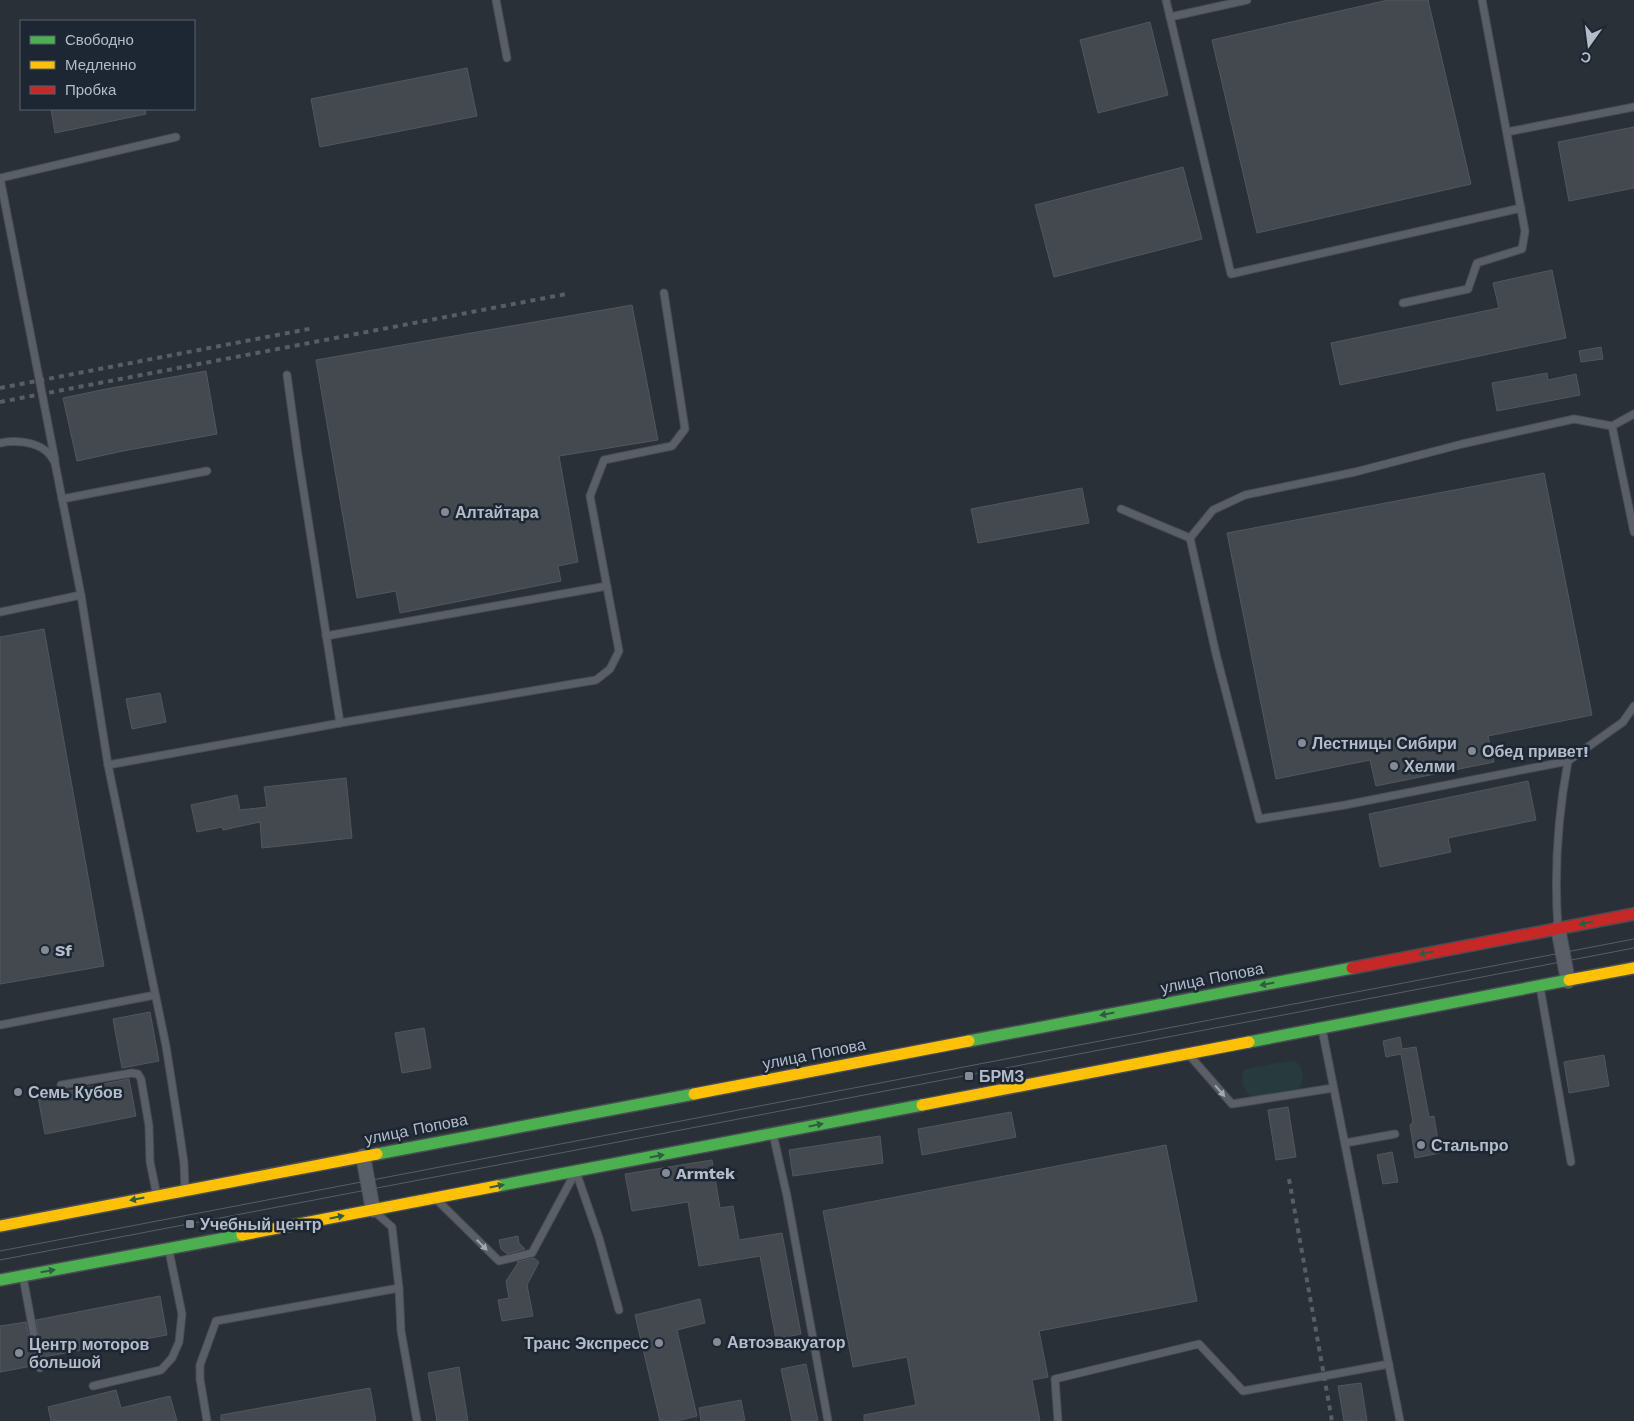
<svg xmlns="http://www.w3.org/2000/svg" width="1634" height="1421" font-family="'Work Sans',sans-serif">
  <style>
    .green { fill: #273a3e }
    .building { fill: #444950; stroke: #52575f }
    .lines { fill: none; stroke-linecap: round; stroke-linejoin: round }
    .lane-casing { stroke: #484c53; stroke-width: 9 }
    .street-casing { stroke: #484c53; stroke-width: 16 }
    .fast-casing { stroke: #484c53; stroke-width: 14 }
    .slow-casing { stroke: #484c53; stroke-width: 14 }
    .jam-casing { stroke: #484c53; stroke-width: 14 }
    .lane { stroke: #5a5e66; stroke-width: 7 }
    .street { stroke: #5a5e66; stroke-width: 14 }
    .fast { stroke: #4caf50; stroke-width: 11 }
    .slow { stroke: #ffc107; stroke-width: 11 }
    .jam { stroke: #c62828; stroke-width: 11 }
    .tram { stroke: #595d64; stroke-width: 1 }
    .rail { stroke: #595d64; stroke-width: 4; stroke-dasharray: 5 5; stroke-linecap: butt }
    .oneway { fill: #305d3f }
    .oneway2 { fill: #a2a9b5 }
    .poi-dot { fill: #848b96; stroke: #1d2633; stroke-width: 2 }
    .labels { text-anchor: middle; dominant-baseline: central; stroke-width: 5; stroke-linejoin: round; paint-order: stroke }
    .poi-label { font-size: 16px; font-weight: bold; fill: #b4bcc9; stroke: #1d2633; text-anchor: start }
    .street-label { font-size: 16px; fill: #b4bcc9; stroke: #1d2633 }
  </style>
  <rect width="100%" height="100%" fill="#2a3038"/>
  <!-- green -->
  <path class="green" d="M1294,1060C1304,1067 1305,1078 1299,1089L1253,1097C1243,1091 1239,1081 1245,1069Z"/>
  <!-- building -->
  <g class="building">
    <path d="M1388,0H1428L1471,184L1257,233L1212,40Z"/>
    <path d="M1150,22L1168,95L1098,113L1080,40Z"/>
    <path d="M467,68L477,116L320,147L311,99Z"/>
    <path d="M51,109H145L146,114L55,133Z"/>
    <path d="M1634,127V188L1569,201L1558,142Z"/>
    <path d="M1183,167L1202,239L1054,277L1035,205Z"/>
    <path d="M1552,270L1566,338L1340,385L1331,343L1499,308L1493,283Z"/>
    <path d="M632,305L658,440L559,456L578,562L558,566L561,581L400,613L396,591L357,598L316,360Z"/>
    <path d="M1601,347L1603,359L1581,362L1579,351Z"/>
    <path d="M206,371L217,434L123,451L77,461L63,398L106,389Z"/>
    <path d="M1547,373L1548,380L1576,374L1580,395L1497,411L1492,383Z"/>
    <path d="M1544,473L1592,715L1488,736L1494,762L1376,786L1370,760L1276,779L1227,533Z"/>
    <path d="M1082,488L1089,523L978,543L971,509Z"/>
    <path d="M44,629L104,966L0,984V637Z"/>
    <path d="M160,693L166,722L132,729L126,699Z"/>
    <path d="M346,778L352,838L262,848L260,822L223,830L222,827L197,832L191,805L237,795L240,810L267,807L264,787Z"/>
    <path d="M1528,781L1536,820L1448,838L1451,852L1380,867L1369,814Z"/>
    <path d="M150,1012L159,1061L122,1068L113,1019Z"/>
    <path d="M424,1028L431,1068L402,1073L395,1033Z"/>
    <path d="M1400,1037L1402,1049L1416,1047L1429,1117L1434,1116L1440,1153L1415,1158L1410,1125L1413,1122L1401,1054L1386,1057L1383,1041Z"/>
    <path d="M1604,1055L1609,1086L1569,1093L1564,1062Z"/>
    <path d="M129,1079L136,1116L45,1134L38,1097Z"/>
    <path d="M1288,1107L1296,1157L1276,1160L1268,1110Z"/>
    <path d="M1011,1112L1016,1137L922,1155L918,1129Z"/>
    <path d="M880,1136L883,1163L793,1176L789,1150Z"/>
    <path d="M1166,1145L1197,1301L1039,1331L1048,1377L1032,1380L1040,1421H864V1415L916,1405L907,1357L853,1367L823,1211Z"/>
    <path d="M1392,1152L1398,1182L1383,1184L1377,1155Z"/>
    <path d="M712,1160L720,1208L733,1206L739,1240L782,1233L801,1334L776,1339L760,1256L699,1266L688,1202L632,1211L625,1174Z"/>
    <path d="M518,1236L519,1243L525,1249L507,1254L501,1249L499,1240Z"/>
    <path d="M534,1258L539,1262L527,1285L533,1316L502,1321L498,1300L509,1298L506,1281L518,1263L517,1262Z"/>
    <path d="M160,1296L167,1335L43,1357L36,1320Z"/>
    <path d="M700,1299L705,1323L677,1330L697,1416L677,1421H660L635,1315Z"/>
    <path d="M26,1322L33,1359H31L32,1366L0,1372V1326Z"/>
    <path d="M806,1364L818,1421H792L781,1369Z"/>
    <path d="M459,1367L468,1421H437L428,1373Z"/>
    <path d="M1361,1383L1367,1421H1344L1338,1386Z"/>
    <path d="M370,1388L376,1421H221V1415Z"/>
    <path d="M116,1390L121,1408L170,1396L177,1421H51L48,1407Z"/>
    <path d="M741,1400L745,1421H701L699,1408Z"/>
  </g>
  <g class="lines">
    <!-- lane casing -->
    <g class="lane-casing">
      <g id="lane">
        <path d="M496,0L507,58"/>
        <path d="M1166,0L1231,274L1521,208"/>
        <path d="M1170,17L1247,0"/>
        <path d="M1507,132L1634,107"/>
        <path d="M0,178L55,460"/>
        <path d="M0,178L176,137"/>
        <path d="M1403,303L1468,289L1477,263L1522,249L1525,231L1482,0"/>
        <path d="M287,375L298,455L340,723"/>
        <path d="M1634,414L1612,426L1634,532"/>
        <path d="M0,443C14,440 34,441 46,451C50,454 53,459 55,463L81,595L108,765L166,1046L179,1129L184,1163L185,1190"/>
        <path d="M62,499L207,471"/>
        <path d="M1121,509L1190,538"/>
        <path d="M0,612L81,595"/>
        <path d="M326,636L607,586"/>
        <path d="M1568,761L1345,805L1259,819L1216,654L1190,538L1213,510L1245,495L1355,472L1462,444L1574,419L1612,426"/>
        <path d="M108,765L340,723L596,680L610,669L619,651L590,496L604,460L672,446L685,429L664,293"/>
        <path d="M1558,928C1554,873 1558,815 1568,761L1623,722L1634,706"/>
        <path d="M1540,987L1571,1162"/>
        <path d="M0,1025L155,995"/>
        <path d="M1322,1029L1400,1421"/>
        <path d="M1190,1056L1232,1104L1333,1088"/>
        <path d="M61,1085L132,1073L138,1074L141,1079L149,1126L150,1162L157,1196"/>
        <path d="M773,1134L787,1196L828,1421"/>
        <path d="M1345,1143L1395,1134"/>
        <path d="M576,1172L599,1238L619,1310"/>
        <path d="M437,1200L499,1261L532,1253L575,1173"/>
        <path d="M375,1212L392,1227L399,1288L401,1331L417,1421"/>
        <path d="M23,1277L40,1368"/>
        <path d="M93,1386L161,1370L172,1358L179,1342L182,1314L169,1251"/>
        <path d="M207,1421L200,1379V1365L216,1321L399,1288"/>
        <path d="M1058,1421L1055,1379L1199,1344L1243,1391L1389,1364"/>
      </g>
    </g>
    <!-- street casing -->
    <g class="street-casing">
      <g id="street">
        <path d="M1558,928L1568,981"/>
        <path d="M363,1156L373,1210"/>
      </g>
    </g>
    <!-- fast casing -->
    <g class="fast-casing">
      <g id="fast">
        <path d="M969,1041L1352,968"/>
        <path d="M1249,1042L1569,980"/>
        <path d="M377,1154L694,1094"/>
        <path d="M497,1186L922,1105"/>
        <path d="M0,1280L242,1235"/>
      </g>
    </g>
    <!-- slow casing -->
    <g class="slow-casing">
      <g id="slow">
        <path d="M1569,980L1634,968"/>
        <path d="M694,1094L969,1041"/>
        <path d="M922,1105L1249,1042"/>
        <path d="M0,1226L377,1154"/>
        <path d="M242,1235L497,1186"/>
      </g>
    </g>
    <!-- jam casing -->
    <g class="jam-casing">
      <path id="jam" d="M1352,968L1634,914"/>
    </g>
    <!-- lane -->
    <use href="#lane" class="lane"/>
    <!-- street -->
    <use href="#street" class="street"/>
    <!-- fast -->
    <use href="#fast" class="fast"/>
    <!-- slow -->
    <use href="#slow" class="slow"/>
    <!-- jam -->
    <use href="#jam" class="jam"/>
    <!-- tram -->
    <g class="tram">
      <path d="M0,1251L1634,939"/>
      <path d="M0,1260L1634,948"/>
    </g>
    <!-- rail -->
    <g class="rail">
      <path d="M0,388L314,328"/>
      <path d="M0,402L566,294"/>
      <path d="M1289,1179L1332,1421"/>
    </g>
  </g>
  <!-- one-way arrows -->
  <defs><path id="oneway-solid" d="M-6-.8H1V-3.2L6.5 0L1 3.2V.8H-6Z" transform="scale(1.25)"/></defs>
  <g class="oneway">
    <use href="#oneway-solid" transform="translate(1586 923) rotate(169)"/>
    <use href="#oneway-solid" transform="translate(1426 953) rotate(169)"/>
    <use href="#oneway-solid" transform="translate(1267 984) rotate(169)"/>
    <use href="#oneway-solid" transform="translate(1107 1014) rotate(169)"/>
    <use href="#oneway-solid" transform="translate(816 1125) rotate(-11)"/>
    <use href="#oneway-solid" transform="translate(657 1156) rotate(-11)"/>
    <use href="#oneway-solid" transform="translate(497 1186) rotate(-11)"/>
    <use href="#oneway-solid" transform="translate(137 1199) rotate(169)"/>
    <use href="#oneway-solid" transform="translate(337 1217) rotate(-11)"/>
    <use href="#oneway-solid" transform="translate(48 1271) rotate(-10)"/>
  </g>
  <g class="oneway2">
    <use href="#oneway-solid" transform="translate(1220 1091) rotate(49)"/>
    <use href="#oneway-solid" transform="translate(482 1245) rotate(45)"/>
  </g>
  <!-- markers -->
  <g class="poi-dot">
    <circle cx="445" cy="512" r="5"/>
    <circle cx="1302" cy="743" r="5"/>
    <circle cx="1472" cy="751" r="5"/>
    <circle cx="1394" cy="766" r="5"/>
    <circle cx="45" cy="950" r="5"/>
    <rect x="964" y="1071" width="10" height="10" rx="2.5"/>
    <circle cx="18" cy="1092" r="5"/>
    <circle cx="1421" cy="1145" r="5"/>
    <circle cx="666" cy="1173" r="5"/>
    <rect x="185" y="1219" width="10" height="10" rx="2.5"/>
    <circle cx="717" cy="1342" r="5"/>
    <circle cx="659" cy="1343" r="5"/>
    <circle cx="19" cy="1353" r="5"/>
  </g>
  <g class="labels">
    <!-- poi labels -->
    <g class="poi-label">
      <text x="455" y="512">Алтайтара</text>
      <text x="1312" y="743">Лестницы Сибири</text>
      <text x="1482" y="751">Обед привет!</text>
      <text x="1404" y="766">Хелми</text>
      <text x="55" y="950">Sf</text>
      <text x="979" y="1076">БРМЗ</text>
      <text x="28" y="1092">Семь Кубов</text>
      <text x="1431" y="1145">Стальпро</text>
      <text x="676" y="1173">Armtek</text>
      <text x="200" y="1224">Учебный центр</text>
      <text x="727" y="1342">Автоэвакуатор</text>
      <text x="649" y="1343" text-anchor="end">Транс Экспресс</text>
      <text x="29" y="1344">Центр моторов<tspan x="29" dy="18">большой</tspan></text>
    </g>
    <!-- street labels -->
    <g class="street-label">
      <text transform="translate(1212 978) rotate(-11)">улица Попова</text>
      <text transform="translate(814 1054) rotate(-11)">улица Попова</text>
      <text transform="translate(416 1129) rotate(-11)">улица Попова</text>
    </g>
  </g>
  <!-- legend -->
  <rect x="20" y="20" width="175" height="90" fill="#1d2633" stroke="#59626f"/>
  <rect x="30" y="36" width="25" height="8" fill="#4caf50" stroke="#59626f"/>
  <text x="65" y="45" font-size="15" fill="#b4bcc9">Свободно</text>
  <rect x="30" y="61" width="25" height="8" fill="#ffc107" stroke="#59626f"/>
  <text x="65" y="70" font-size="15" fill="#b4bcc9">Медленно</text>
  <rect x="30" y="86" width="25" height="8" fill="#c62828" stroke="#59626f"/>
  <text x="65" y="95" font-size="15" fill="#b4bcc9">Пробка</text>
  <!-- north arrow -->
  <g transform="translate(1589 45) rotate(194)" stroke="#1d2633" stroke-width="4" paint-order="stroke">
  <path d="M0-4L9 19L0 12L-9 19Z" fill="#b4bcc9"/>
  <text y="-8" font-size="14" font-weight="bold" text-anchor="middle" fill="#b4bcc9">С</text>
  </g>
</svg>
